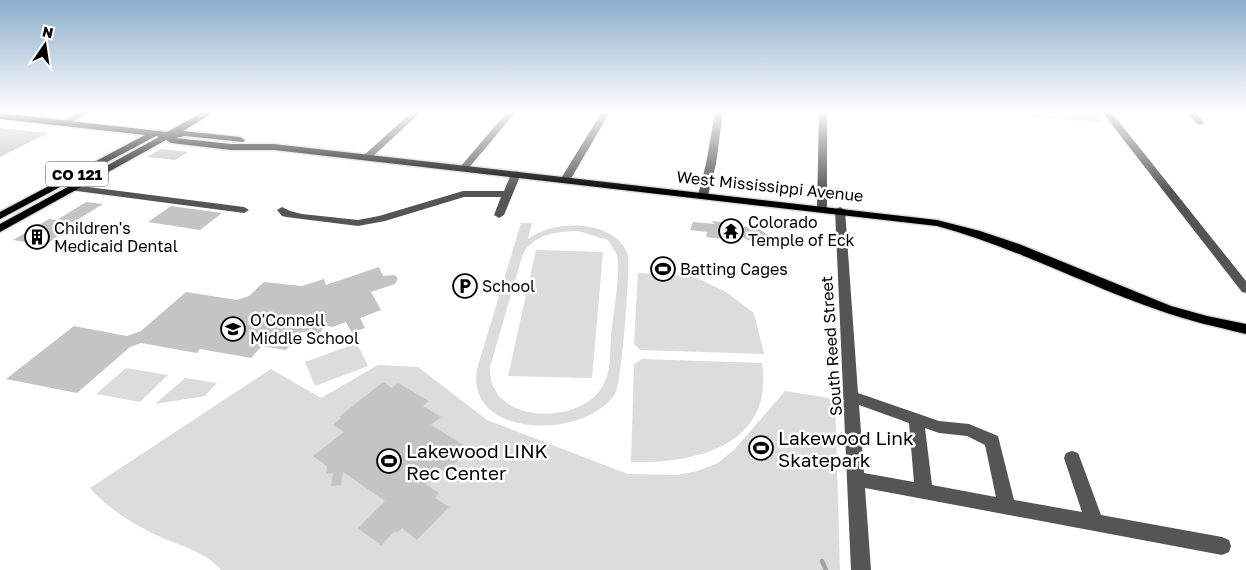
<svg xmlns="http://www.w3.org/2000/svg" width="1246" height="570" font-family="'Golos Text',sans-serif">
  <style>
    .green { fill: #dcdcdc; fill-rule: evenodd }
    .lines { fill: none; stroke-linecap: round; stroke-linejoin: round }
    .stream { stroke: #a3a3a3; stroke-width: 4.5 }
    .building { fill: #c4c4c4 }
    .major-casing { stroke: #dbdbdb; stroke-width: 3 }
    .minor { fill: #555; fill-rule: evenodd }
    .major { fill: #000; fill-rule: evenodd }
    .labels { text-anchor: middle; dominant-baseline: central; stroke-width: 5; stroke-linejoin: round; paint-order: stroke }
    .shield { fill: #fff; stroke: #4c4c4c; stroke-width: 1 }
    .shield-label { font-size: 15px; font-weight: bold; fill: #000 }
    .street-label { font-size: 16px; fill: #000; stroke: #fff }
    .poi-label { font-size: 16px; fill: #000; stroke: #fff; text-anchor: start }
    .near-poi-label { font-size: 19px; fill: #000; stroke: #fff; text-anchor: start }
  </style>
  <rect width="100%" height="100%" fill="#fff"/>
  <!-- green -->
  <g class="green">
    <path d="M984,112H1095L1103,123Z"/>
    <path d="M521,223H532L528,239C554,219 614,219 628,254C630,270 622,383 615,394C585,440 465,439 477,369ZM578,231L608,240L617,255C621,275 613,313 611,335C610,348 611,364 607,376C605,382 602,388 598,393C569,426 487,421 490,367L522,257C530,235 557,231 578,231Z"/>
    <path d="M536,250L603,252L592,378L508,376Z"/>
    <path d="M638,273L693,276L726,292L754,313L764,354L640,350L634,344Z"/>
    <path d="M357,343L368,366L315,386L305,362Z"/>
    <path d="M642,359L762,363C775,445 695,464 631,462L634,364Z"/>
    <path d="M378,365L418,367L487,420L628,474L677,475L697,471L718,463L735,449L785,391L835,399L840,570H221C206,552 178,545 156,535C133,524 106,507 90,488L271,369L321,398Z"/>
    <path d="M126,368L168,375L140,402L96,394Z"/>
    <path d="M185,378L217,383L205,396L155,404Z"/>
  </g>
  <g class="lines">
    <!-- stream -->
    <path class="stream" d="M822,561L826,570"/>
  </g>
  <!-- building -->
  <g class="building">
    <path d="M0,128L48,133L0,157Z"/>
    <path d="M161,149L188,152L175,160L147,157Z"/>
    <path d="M86,202L103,204L54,234L60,235L45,245L13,240L49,219L57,220Z"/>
    <path d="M171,206L222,213L200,230L148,222Z"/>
    <path d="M711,221L741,224L740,228L754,225L768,235L752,242L732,232L730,240L706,237L707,232L690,230L693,222L715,224Z"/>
    <path d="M379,267L383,276L395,275L398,279L395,284L371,292L381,310L360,318L365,328L352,333L346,322L332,327L326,325L319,334L302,332L286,350L262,346L251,358L200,349L197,353L141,343L130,347L77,393L6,379L74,326L127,336L141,331L186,292L237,300L249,296L264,282L302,286L324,279L326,285Z"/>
    <path d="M383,382L392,388L398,383L429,401L423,406L441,417L431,425L470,449L446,472L441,469L425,484L439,493L435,498L449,507L417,540L402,528L397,533L395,531L381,545L358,528L385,501L343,472L341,485L331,486L333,473L326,474L327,466L313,456L344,432L333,425L341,418L339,417Z"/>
  </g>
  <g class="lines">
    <!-- major casing -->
    <g class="major-casing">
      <path id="major" d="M203,112H214L183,131L240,137L245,140L243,142L185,136L175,138L231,144H274L937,220L980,231L1019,244L1171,306L1207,316L1246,324V334C1217,327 1189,321 1161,311C1085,285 1015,247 937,226L274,150H231L171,143L166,140L0,232V224L159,137L156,136L0,219V212L145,135L0,119V113L167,132Z"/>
    </g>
    <!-- minor -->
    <g class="minor">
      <path d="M79,112H90L67,125L60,123Z"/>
      <path d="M412,112H421L370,159H364V155Z"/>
      <path d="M507,112H516L467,170H461V166Z"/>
      <path d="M602,112H610L569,182H561L560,180Z"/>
      <path d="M715,112H723L716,164L708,195L703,198L698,195L706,164Z"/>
      <path d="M819,112H827V208L822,211L817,208Z"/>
      <path d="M1102,112H1111L1246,281V293L1242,292Z"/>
      <path d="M1186,112H1195L1205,123L1198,125Z"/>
      <path d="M516,171L521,174L504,215L499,218L494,215L501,197H464L385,221L358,226L286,217L282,216L277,210L282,207L290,211L302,214L358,220L379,216L463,191H504L511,174Z"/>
      <path d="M73,185L244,207L249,210L244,213L69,190V186Z"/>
      <path d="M840,207L845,210L858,393L939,421L969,424L998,436L1014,500L1082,512L1064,458L1066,453L1072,451L1078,453L1080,458L1101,515L1222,537L1229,540L1231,546L1229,552L1222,555L865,488L871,570H851L835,210ZM859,405L909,423L914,482L864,473ZM925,428L939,433L967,436L985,445L996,497L932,485Z"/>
    </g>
    <!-- major -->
    <use href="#major" class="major"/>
  </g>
  <!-- sky -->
  <linearGradient id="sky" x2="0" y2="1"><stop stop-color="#8cadcc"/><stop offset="0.58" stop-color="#fff"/><stop offset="1" stop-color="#fff" stop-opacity="0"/></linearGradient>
  <rect width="1246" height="192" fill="url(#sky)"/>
  <!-- icons -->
  <defs>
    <g id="temple-ring" transform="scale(1.25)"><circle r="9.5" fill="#fff" stroke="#000" stroke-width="1.5"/><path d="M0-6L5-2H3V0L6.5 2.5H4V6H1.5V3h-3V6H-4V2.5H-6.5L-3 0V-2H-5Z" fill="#000"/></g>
    <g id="building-ring" transform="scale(1.25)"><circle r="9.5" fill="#fff" stroke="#000" stroke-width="1.5"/><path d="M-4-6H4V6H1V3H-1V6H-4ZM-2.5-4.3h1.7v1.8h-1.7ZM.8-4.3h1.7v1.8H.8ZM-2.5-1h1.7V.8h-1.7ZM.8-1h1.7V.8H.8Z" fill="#000"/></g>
    <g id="stadium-ring" transform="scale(1.25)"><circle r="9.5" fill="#fff" stroke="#000" stroke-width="1.5"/><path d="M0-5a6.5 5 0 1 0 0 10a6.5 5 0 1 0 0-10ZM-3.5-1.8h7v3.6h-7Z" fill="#000"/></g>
    <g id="parking-ring" transform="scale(1.25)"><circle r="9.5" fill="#fff" stroke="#000" stroke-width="1.5"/><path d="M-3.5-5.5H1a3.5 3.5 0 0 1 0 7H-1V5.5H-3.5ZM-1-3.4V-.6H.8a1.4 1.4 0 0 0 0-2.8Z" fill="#000"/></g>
    <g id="school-ring" transform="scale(1.25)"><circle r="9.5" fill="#fff" stroke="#000" stroke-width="1.5"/><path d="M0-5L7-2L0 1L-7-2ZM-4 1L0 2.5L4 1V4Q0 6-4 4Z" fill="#000"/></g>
  </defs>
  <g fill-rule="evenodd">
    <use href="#temple-ring" x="731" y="231"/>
    <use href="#building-ring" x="37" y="237"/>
    <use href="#stadium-ring" x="663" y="269"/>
    <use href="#parking-ring" x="465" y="286"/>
    <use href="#school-ring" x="233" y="329"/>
    <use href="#stadium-ring" x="761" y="448"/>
    <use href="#stadium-ring" x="389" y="461"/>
  </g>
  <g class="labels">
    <!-- shield labels -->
    <rect class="shield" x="46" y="161.5" width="62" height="25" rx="4"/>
    <g class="shield-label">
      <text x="77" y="174">CO 121</text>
    </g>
    <!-- street labels -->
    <g class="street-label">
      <text transform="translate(770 186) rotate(6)">West Mississippi Avenue</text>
      <text transform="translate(831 346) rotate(-94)">South Reed Street</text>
    </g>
    <!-- poi labels -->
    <g class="poi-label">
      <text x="748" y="222">Colorado<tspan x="748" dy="18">Temple of Eck</tspan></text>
      <text x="54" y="228">Children's<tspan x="54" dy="18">Medicaid Dental</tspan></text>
      <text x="680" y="269">Batting Cages</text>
      <text x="482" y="286">School</text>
      <text x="250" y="320">O'Connell<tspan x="250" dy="18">Middle School</tspan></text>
    </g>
    <!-- near-poi labels -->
    <g class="near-poi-label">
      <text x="778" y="437">Lakewood Link<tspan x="778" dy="22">Skatepark</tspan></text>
      <text x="406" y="450">Lakewood LINK<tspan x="406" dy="22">Rec Center</tspan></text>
    </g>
  </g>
  <!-- north arrow -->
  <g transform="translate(45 45) rotate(13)" stroke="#ffffff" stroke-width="4" paint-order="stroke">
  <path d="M0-4L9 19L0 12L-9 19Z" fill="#000000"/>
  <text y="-8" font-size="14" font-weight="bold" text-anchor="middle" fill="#000000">N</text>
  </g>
</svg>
